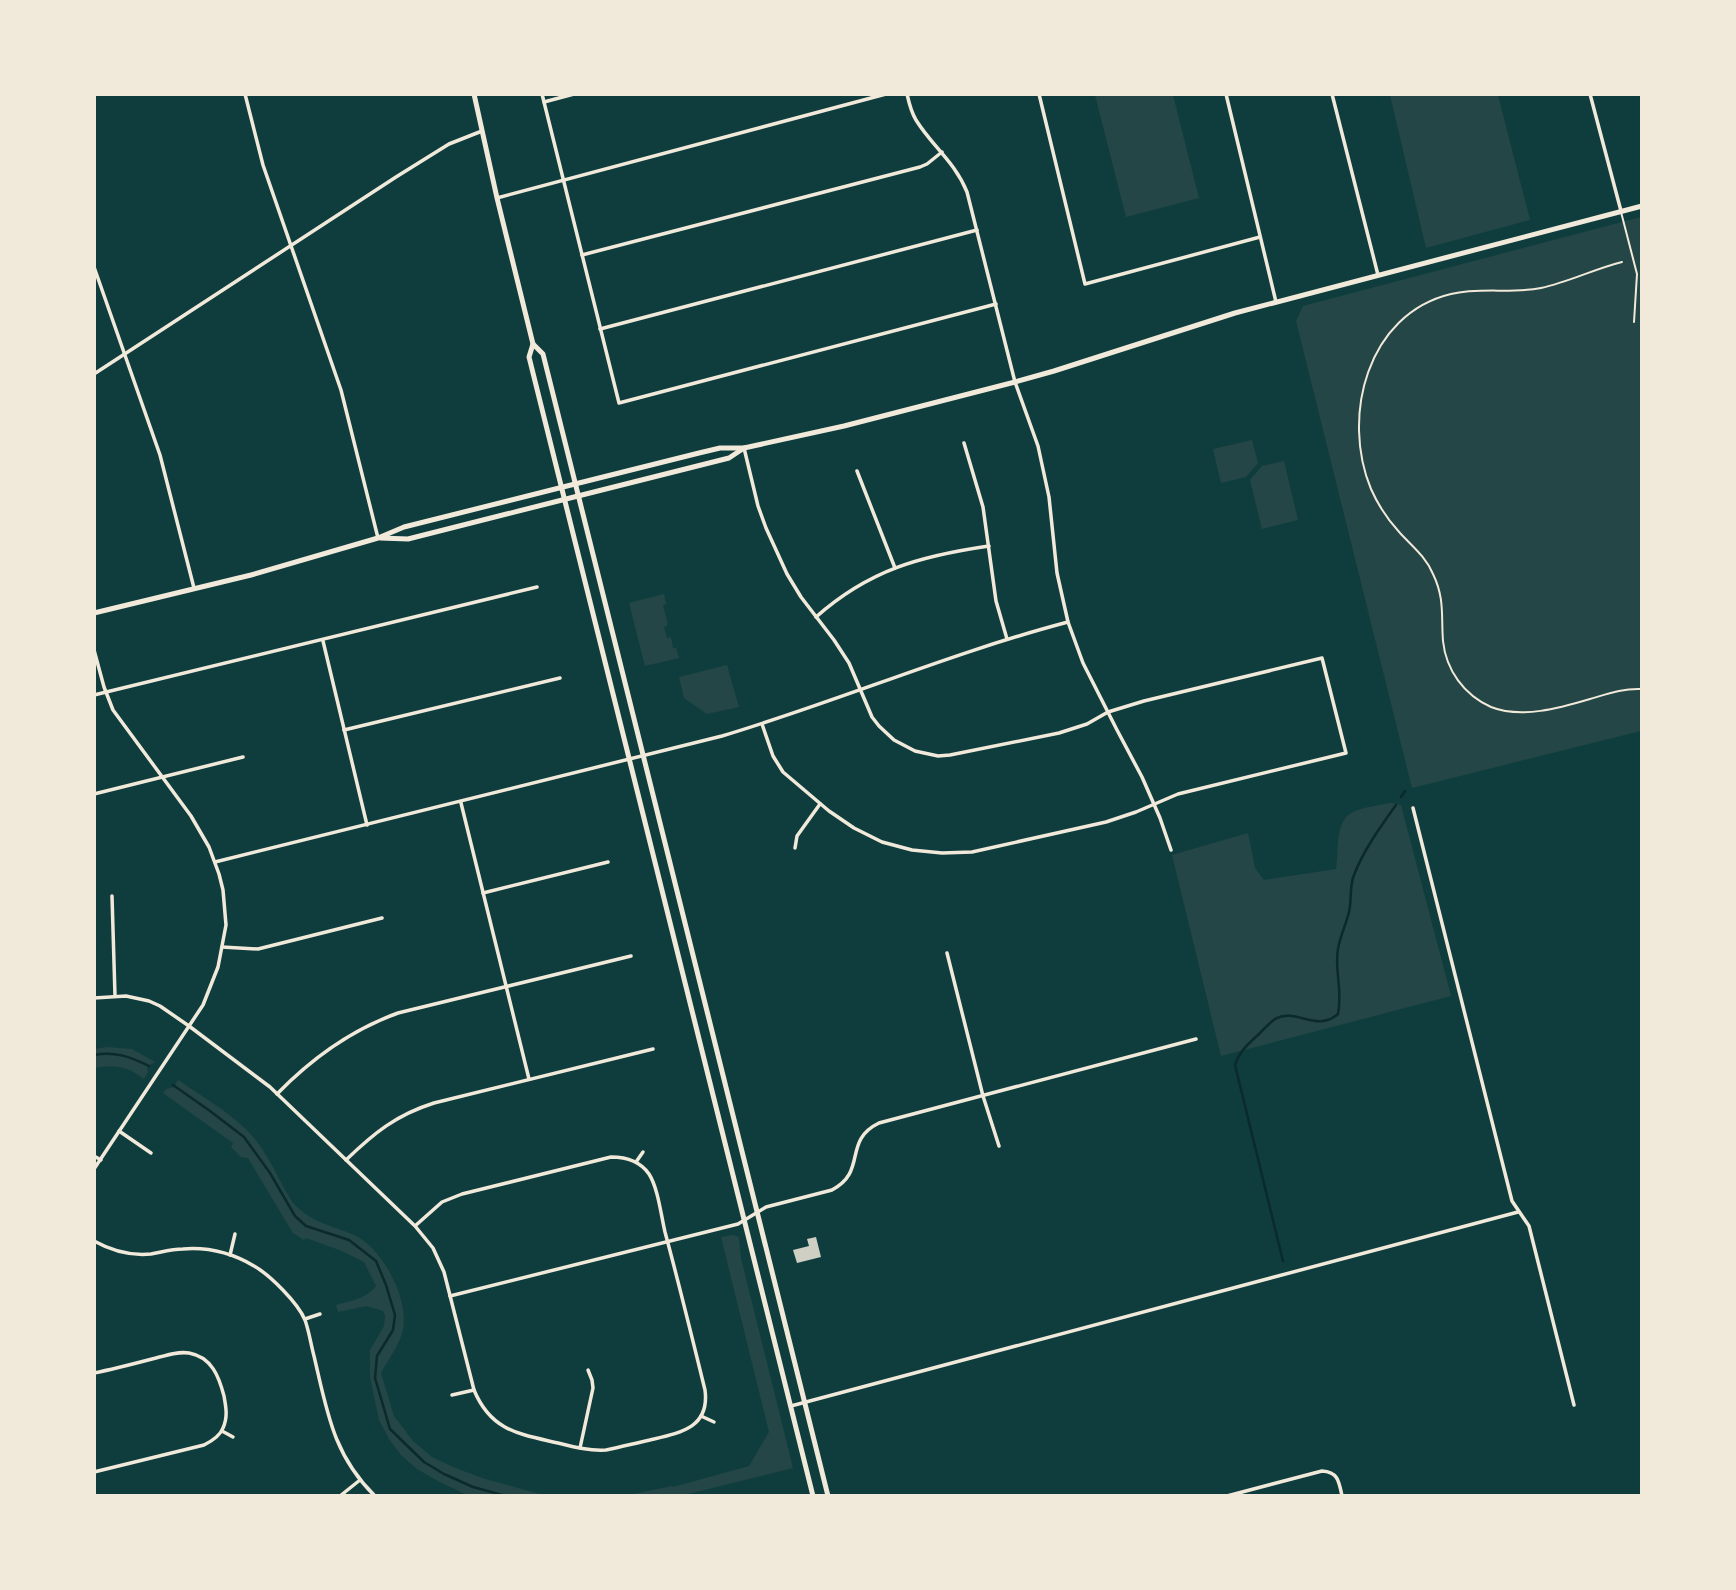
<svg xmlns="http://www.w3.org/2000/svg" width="1736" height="1590" font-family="Literata,serif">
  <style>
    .green { fill: #244646 }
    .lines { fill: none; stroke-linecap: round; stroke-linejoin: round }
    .stream { stroke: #0a2a2b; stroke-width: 2.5 }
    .building { fill: #cfcfc3 }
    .path { stroke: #f1e9da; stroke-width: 2 }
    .service { stroke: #f1e9da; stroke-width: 2 }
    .minor { stroke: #f1e9da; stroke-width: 3.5 }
    .tertiary { stroke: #f1e9da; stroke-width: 5 }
    .secondary { stroke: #f1e9da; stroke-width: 5 }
  </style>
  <rect width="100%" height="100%" fill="#0f3d3e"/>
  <!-- green -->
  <g class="green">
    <path d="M1095,95H1173L1199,198L1126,217Z"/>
    <path d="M1390,95H1498L1530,220L1426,248Z"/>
    <path d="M1641,217V731L1412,788L1296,321L1303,306Z"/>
    <path d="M1252,440L1258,463L1246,477L1221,483L1213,449Z"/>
    <path d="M1284,461L1298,520L1262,529L1250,480L1262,466Z"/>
    <path d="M664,594L666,604L663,605L668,625L664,627L667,638L671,637L673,648H676L679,658L645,666L629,603Z"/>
    <path d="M727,665L739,707L707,714L684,698L679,677Z"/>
    <path d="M1391,803L1401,805L1451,996L1221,1056L1172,855L1248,833L1255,868L1264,880L1336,869C1339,852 1334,821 1353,812C1364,807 1379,805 1391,803Z"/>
    <path d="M106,1047L132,1049L155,1062L147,1067L148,1072L144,1079C128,1067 115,1064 95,1068V1049Z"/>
    <path d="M178,1080C204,1098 235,1115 255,1139C267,1154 276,1173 285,1190C289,1196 292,1203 297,1207C317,1225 332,1225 354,1235C383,1248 409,1299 403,1330C400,1344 388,1360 381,1373L394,1416L413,1441L432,1457L453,1467L485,1479L540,1494H565L567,1495H467L438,1481L417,1469L401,1455L389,1439L379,1420L370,1377V1350L384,1326L385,1316L383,1311L367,1306L338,1312L336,1305C351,1301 367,1298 376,1286L364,1262L342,1251L306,1238L304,1240L293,1233L248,1158L241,1157L231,1147L233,1143L163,1093L166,1089L174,1087Z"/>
    <path d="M732,1235L737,1236L739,1238L741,1258L793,1468L684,1495H629L672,1486L673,1487L749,1466L769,1432L721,1237Z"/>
  </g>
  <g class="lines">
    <!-- stream -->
    <g class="stream">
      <path d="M1401,797L1405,791"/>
      <path d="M94,1055C115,1051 131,1057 149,1066"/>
      <path d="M173,1085L210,1111L244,1137L270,1173L295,1216L306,1226L349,1240L376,1261L386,1285L395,1315L393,1330L377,1356L375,1378L390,1429L424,1462L444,1474L473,1487L506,1496"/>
      <path d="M1283,1261L1235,1065C1239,1052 1248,1044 1258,1035C1263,1030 1269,1023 1275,1019C1296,1007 1316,1033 1338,1014C1343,990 1334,969 1338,949C1340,936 1346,925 1349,912C1352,900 1349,887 1354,875C1363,851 1381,826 1396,805"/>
    </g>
  </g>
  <!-- building -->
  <path class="building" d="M816,1237L821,1257L797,1263L793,1250L809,1246L807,1239Z"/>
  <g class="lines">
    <!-- path -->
    <path class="path" d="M1622,262C1594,269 1569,282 1541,288C1511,294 1481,287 1451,294C1367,314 1341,417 1371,489C1378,505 1388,520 1400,533C1412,546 1426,557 1433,574C1445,599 1441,616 1443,641C1446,670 1464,695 1491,707C1521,719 1560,708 1590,699C1607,694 1623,688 1642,689"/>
    <!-- service -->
    <path class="service" d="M1621,212L1637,274L1634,322"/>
    <!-- minor -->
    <g class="minor">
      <path d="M245,94L263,165L341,390L378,538"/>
      <path d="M542,94L619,403L996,304"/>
      <path d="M907,94C909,103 911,112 916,120C932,146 955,162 967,192L1015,382L1038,446L1049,497L1057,573L1068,622L1083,663L1117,730L1142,777L1160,818L1171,850"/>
      <path d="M1039,94L1085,284L1260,237"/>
      <path d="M1226,94L1276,302"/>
      <path d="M1332,94L1378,275"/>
      <path d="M1590,94L1621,211"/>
      <path d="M544,102L574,94"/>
      <path d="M497,198L886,94"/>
      <path d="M582,255L920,167L927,164L942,152"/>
      <path d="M94,267L160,455L194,588"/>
      <path d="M600,329L977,230"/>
      <path d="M94,374L396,177L449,144L482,131"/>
      <path d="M964,443L983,507L996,601L1007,639"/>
      <path d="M744,448L758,506L766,528L787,574L801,597L834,640L849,663L872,717L879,726L894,740L915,751L938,756L950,755L1059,733L1087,724L1108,712L1144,701L1322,658L1346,753L1178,794L1136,812L1106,822L972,852L942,853L912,850L882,842L854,828L829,811L783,772L773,756L762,724"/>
      <path d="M857,471L895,568"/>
      <path d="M816,617C869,570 920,556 989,546"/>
      <path d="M323,641L367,825"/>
      <path d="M94,650L104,687L113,710L191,816L209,847L219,874L223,890L226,925L218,967L203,1005L94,1169"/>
      <path d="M94,695L537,587"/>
      <path d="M344,730L560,678"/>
      <path d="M94,794L243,757"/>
      <path d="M461,803L529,1079"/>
      <path d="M1413,808L1512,1201L1529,1226L1574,1405"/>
      <path d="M795,848L797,836L820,804"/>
      <path d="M215,862L722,736C839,701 950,653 1068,622"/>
      <path d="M483,893L608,862"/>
      <path d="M112,896L115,996"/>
      <path d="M222,947L258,949L382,918"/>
      <path d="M947,953L983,1096L999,1146"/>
      <path d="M94,998L126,996L149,1001L160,1006L189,1026L270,1087L415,1226L433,1248L444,1272L474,1390C491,1431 519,1434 558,1443C574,1447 589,1451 606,1450C621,1447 636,1443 650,1440C680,1433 710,1428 705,1390C692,1337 679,1284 665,1232C661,1215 658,1188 649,1174C640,1161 626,1157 611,1157L462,1194L442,1202L415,1226"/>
      <path d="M277,1094C311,1059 351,1030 398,1013L631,956"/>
      <path d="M119,1131L151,1153"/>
      <path d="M94,1156L101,1160"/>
      <path d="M346,1160C374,1133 396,1115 434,1103L653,1049"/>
      <path d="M636,1162L643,1152"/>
      <path d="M94,1241C112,1251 131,1256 151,1254C162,1252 172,1249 183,1249C208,1247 232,1253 254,1266C270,1275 298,1303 305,1320C309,1331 311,1345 314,1356C327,1411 333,1455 375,1496"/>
      <path d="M230,1255L235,1234"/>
      <path d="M450,1296L738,1224L766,1207L832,1190C868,1171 842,1141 879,1123L1196,1039"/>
      <path d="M305,1319L320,1314"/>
      <path d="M94,1373C114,1369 133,1364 152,1359C164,1356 177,1351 189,1353C212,1357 219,1377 224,1396C226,1407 228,1417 223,1428C220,1436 212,1441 204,1445L94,1472"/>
      <path d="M452,1395L474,1390"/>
      <path d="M791,1406L1518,1212"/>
      <path d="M701,1416L714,1422"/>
      <path d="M222,1431L233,1437"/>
      <path d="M580,1448L593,1388L592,1380L588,1370"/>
      <path d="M340,1496L360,1480"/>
      <path d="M1227,1496L1322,1471C1338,1472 1339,1481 1342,1496"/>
    </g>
    <!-- tertiary -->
    <g class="tertiary">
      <path d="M575,484L699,453L720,448H744L844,426L1015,382L1054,371L1235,313L1642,206"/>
      <path d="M578,496L729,458L744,448"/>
    </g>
    <!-- secondary -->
    <g class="secondary">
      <path d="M474,94L497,198L533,344L529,357L813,1496"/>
      <path d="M533,344L543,354L828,1496"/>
      <path d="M380,538L408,539L578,496"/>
      <path d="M94,613L251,575L378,538L404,527L575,484"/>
    </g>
  </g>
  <!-- border -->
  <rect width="1736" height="1590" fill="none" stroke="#f1e9da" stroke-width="192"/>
</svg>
